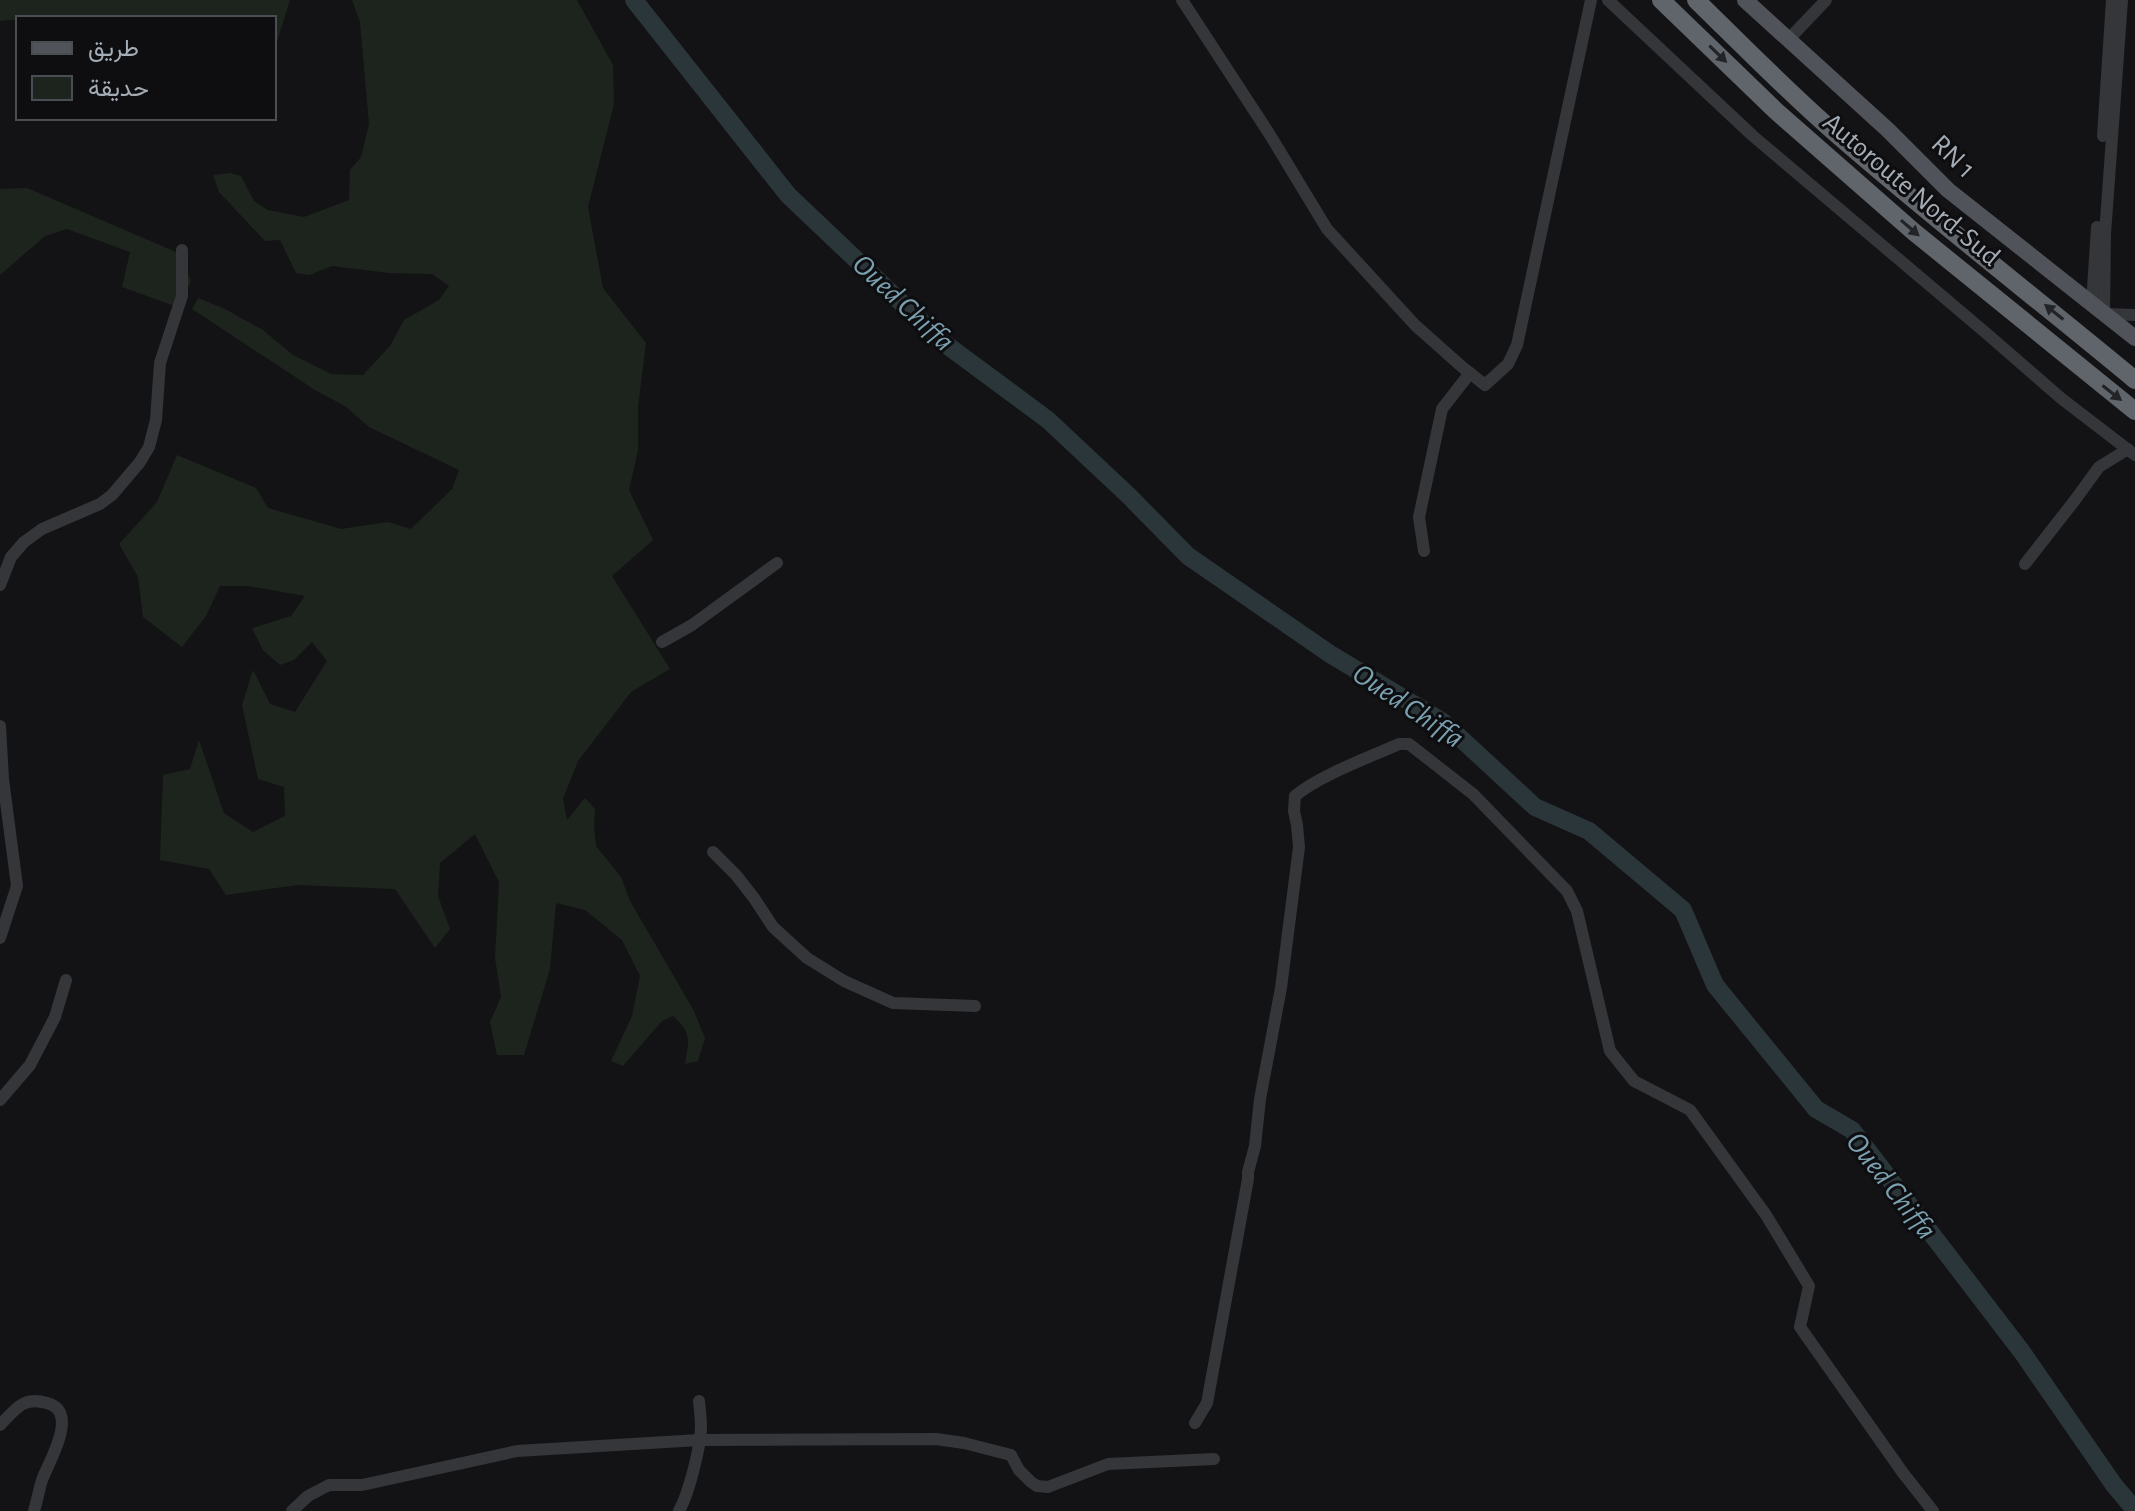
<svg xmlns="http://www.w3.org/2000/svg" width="2135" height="1511" font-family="'Alegreya Sans',Vazirmatn,sans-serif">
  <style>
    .green { fill: #1d241d }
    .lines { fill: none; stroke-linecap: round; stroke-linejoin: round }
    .river { stroke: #2b363a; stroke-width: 18 }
    .minor { stroke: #34363a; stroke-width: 12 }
    .major { stroke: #505359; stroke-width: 16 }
    .highway { stroke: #60656b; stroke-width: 18 }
    .oneway { fill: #222427 }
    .labels { text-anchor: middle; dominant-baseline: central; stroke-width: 6; stroke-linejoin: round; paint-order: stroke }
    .street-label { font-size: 28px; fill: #a4acb5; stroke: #0e0e10 }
    .water-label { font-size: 30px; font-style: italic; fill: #7ba1b1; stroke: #0e0e10 }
  </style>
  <rect width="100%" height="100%" fill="#131315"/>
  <!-- green -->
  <g class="green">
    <path d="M0,0H290L276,45H274V18H59L53,16L0,21Z"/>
    <path d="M352,0H577L613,65L614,104L588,207L603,288L646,343L638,407V450L629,490L653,540L612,576L670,669L631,692L578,761L563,799L567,820L585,798L595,809L594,826L596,846L621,877L630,901L694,1011L705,1038L698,1061L685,1064C689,1040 692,1033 673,1016L662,1021L623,1066L611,1061L632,1016L640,976L622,940L585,910L556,903L550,969L524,1055H497L490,1022L501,997L495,958L499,882L475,834L440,863L438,896L450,929L435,948L395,889L298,885L226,895L209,869L160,860L163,775L190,769L199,740L224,813L253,832L285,816L284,787L258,779L242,705L253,670L270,704L295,712L327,661L312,642L294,660L280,665L263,650L252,628L291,616L305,596L248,586H220L206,616L182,647L143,617L138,577L119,544L157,502L177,455L256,488L268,508L341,529L388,522L411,529L452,489L459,470L369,427L345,406L315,390L192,309L198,298L225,309L263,330L293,355L331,374L363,375L390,346L404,320L439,300L449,286L432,274L389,273L332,266L309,275L296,273L280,240L265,241L219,192L213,175L231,173L241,176L254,201L268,210L304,217L349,200L350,170L361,157L369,124L360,22Z"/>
    <path d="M27,188L176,252L191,280L180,308L122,287L130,252L67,229L45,236L0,275V189Z"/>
  </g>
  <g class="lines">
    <!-- river -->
    <path class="river" d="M634,0L788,195L944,343L1048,420L1128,495L1188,556L1330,654L1443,722L1535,807L1589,831L1683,910L1715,985L1816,1109L1852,1130L2022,1352L2114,1485L2135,1510"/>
    <!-- minor -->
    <g class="minor">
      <path d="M1182,0L1270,135L1327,229L1415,325L1461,366L1485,385L1508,364L1517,345L1591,0"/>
      <path d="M1608,0L1753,136L1986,333L2062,399L2135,455"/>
      <path d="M1788,40L1826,0"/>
      <path d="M2103,136L2112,0"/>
      <path d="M2092,304L2097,227"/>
      <path d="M2104,313L2105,234L2122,0"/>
      <path d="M2105,314L2135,315"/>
      <path d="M1424,551L1419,517L1442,409L1470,373"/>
      <path d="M2025,564L2075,500L2099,467L2128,449"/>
      <path d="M0,585L11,557L24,542L42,529L100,504L112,495L140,462L149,447L156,420L160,363L182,296V250"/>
      <path d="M662,642L692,625L777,563"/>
      <path d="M0,726L3,779L17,886L0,938"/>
      <path d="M713,852L736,875L754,898L773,927L807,958L844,981L893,1003L975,1006"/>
      <path d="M0,1100L30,1065L55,1017L66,980"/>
      <path d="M1195,1423L1207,1403L1248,1179V1172L1255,1146L1260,1099L1281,988L1299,847L1297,825L1294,811L1295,796C1318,776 1370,757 1399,744H1409L1473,794L1567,891L1577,911L1610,1051L1634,1081L1690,1110L1766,1215L1809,1286L1800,1327L1903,1473L1933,1511"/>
      <path d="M0,1425C16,1409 23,1396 47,1403C80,1412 49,1461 42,1480C39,1490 37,1501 34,1511"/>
      <path d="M292,1511L308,1496L329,1485H362L517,1451L699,1440L936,1439L964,1443L1011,1455L1019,1470L1031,1482L1037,1486L1048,1487L1108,1464L1214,1459"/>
      <path d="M679,1511C689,1493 700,1449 701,1428C701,1419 700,1410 699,1401"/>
    </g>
    <!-- major -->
    <path class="major" d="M1745,0L1888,130L1948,190L2135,338"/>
    <!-- highway -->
    <g class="highway">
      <path d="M1661,0L1776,111L1914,232L2135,411"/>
      <path d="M1696,0C1741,44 1785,89 1833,131C1931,217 2035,297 2135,380"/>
    </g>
  </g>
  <!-- one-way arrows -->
  <defs><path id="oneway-solid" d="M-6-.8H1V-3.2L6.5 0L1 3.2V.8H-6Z" transform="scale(2)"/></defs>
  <g class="oneway">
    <use href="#oneway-solid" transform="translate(1718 54) rotate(44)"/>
    <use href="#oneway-solid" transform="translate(1910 228) rotate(41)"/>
    <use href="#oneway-solid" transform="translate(2054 312) rotate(-141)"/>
    <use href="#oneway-solid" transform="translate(2112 393) rotate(38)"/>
  </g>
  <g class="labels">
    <!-- street labels -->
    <g class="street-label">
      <text transform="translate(1953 157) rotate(44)">RN 1</text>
      <text transform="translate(1911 190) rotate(40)">Autoroute Nord-Sud</text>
    </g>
    <!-- water labels -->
    <g class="water-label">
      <text transform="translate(903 303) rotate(43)">Oued Chiffa</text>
      <text transform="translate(1408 706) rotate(34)">Oued Chiffa</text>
      <text transform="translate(1891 1186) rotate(52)">Oued Chiffa</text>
    </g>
  </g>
  <!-- legend -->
  <rect x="16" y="16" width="260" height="104" fill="#0e0e10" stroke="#4a4d52" stroke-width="2"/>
  <rect x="32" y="42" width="40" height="12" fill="#505359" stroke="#4a4d52" stroke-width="2"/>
  <text x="88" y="56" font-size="24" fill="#a4acb5">طريق</text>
  <rect x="32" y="76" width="40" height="24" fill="#1d241d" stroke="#4a4d52" stroke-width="2"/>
  <text x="88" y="96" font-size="24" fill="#a4acb5">حديقة</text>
</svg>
